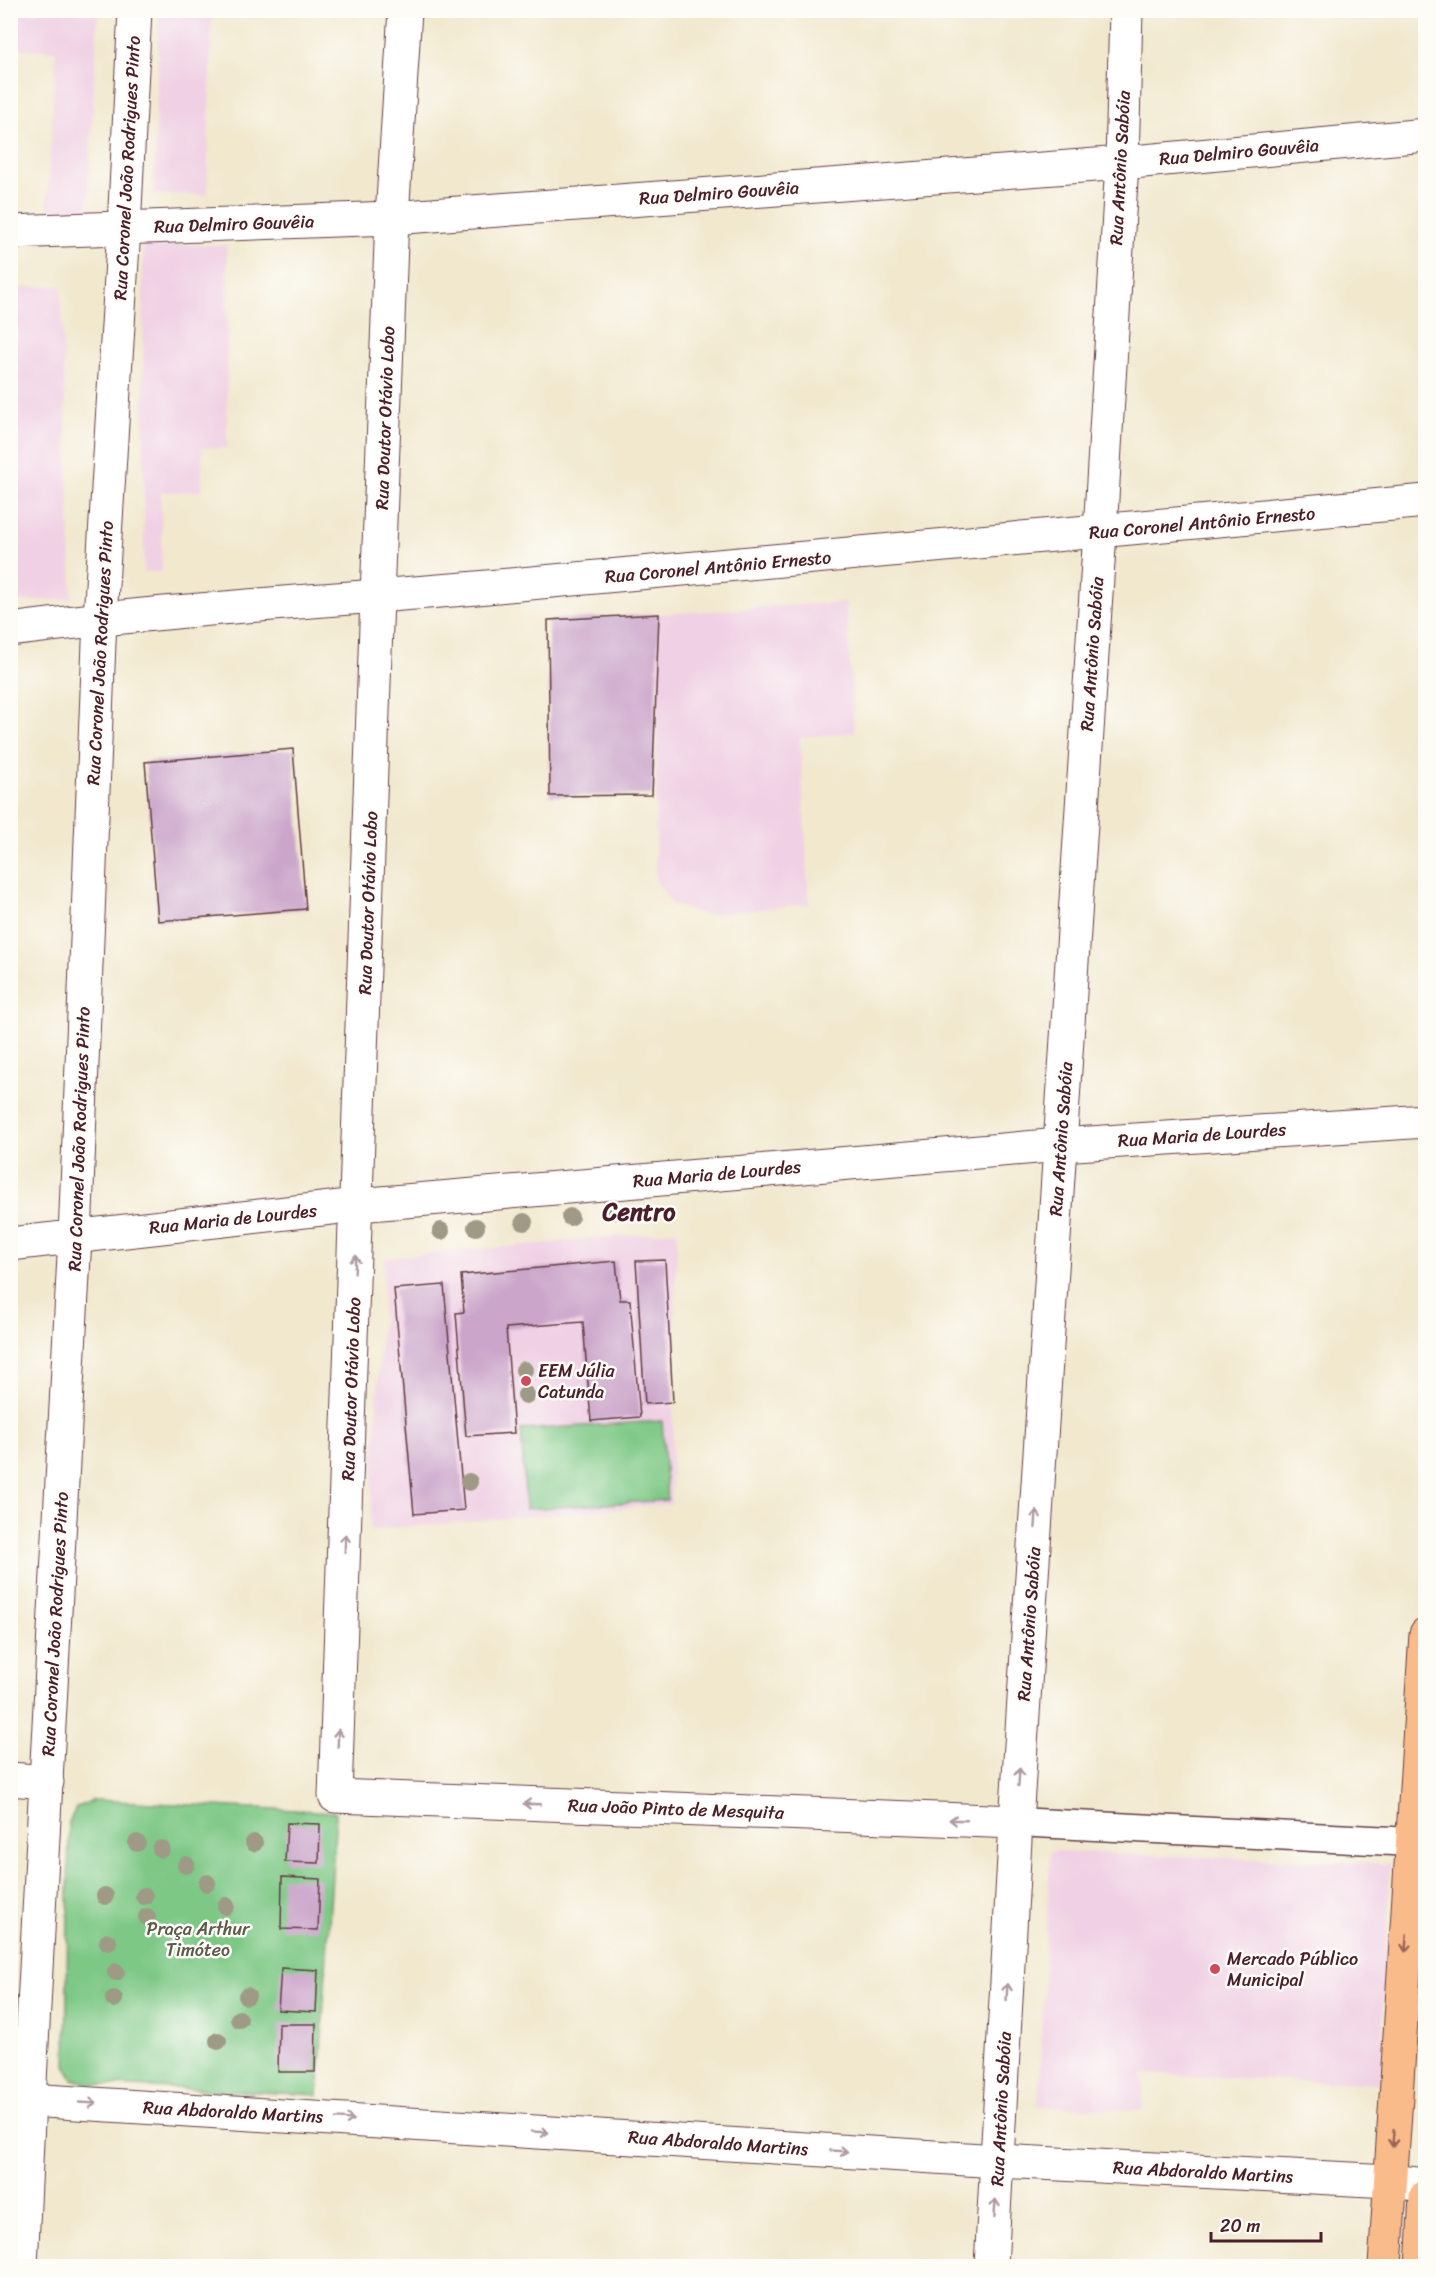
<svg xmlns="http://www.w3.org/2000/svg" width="1436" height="2277" font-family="Sriracha,sans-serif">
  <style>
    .built { fill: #f0d0e4 }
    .green { fill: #7dc885; stroke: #647458; stroke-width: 1.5 }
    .building { fill: #cba5ca }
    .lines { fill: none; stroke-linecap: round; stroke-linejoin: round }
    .pedestrian-casing { stroke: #633d43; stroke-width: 31 }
    .minor-casing { stroke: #633d43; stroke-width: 35 }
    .tertiary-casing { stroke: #633d43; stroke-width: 35 }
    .primary-casing { stroke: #633d43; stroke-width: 35 }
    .pedestrian { stroke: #fff; stroke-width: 28 }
    .minor { stroke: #fff; stroke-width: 33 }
    .tertiary { stroke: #fff; stroke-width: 33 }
    .primary { stroke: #fabb8b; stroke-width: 33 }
    .tree { fill: #9f9a85 }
    .oneway { stroke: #ae9aa0 }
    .oneway2 { stroke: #996556 }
    .poi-dot { fill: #d1495b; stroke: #fdfcf7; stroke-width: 2 }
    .labels { text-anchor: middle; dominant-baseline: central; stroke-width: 5; stroke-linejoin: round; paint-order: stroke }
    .street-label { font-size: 18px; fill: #4a1f2b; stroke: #fdfcf7 }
    .poi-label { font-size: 18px; fill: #4a1f2b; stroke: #fdfcf7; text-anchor: start }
    .park-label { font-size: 18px; fill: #5c5a4a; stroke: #fdfcf7 }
    .district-label { font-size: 24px; font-weight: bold; fill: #4a1f2b; stroke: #fdfcf7 }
  </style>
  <rect width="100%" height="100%" fill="#fdfcf7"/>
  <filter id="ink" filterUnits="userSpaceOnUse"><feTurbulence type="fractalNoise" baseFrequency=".0167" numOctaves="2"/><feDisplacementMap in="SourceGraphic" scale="12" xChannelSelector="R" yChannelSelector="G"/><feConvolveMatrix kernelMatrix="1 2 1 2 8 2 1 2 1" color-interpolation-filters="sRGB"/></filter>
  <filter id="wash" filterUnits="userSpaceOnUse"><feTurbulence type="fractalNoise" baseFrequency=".008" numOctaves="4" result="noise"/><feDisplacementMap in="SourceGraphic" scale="24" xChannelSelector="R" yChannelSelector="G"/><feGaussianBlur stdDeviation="1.35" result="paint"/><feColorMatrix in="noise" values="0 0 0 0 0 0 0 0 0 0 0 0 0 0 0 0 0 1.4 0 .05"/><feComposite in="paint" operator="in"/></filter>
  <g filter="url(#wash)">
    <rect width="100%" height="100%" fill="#f1e8ce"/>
    <!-- built -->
    <g class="built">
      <path d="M38,10L98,11L87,214L47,212L56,51L11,48V12L37,13Z"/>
      <path d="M159,11H212L207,195L154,194Z"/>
      <path d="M143,245H227V448H202V491L161,492L162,572H144Z"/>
      <path d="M61,286L72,599L11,602V288Z"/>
      <path d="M846,602L854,732L800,738L809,904L705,915L672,904L655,879L659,614Z"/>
      <path d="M677,1231L671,1504L370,1530L385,1258Z"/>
      <path d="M1050,1851L1390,1864L1380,2084L1144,2074L1142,2110L1038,2106Z"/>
    </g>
    <!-- green -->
    <g class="green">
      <path d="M662,1421L667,1500L526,1509L521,1430Z"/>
      <path d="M93,1800L336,1812L318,2095L89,2084L73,2079L66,2067L69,1822L76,1808Z"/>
    </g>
    <g id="blocks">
      <!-- building -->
      <g class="building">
        <path d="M659,614L652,795L550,796L548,620Z"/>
        <path d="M293,749L306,909L158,921L145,762Z"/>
        <path d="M665,1260L673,1402L645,1404L636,1261Z"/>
        <path d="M616,1261L620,1300H630L640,1417L591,1421L583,1322L506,1328L514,1433L466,1436L456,1313L464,1312L461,1275Z"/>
        <path d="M444,1285L464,1510L414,1514L394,1289Z"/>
        <path d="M287,1823L320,1824L319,1863L285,1862Z"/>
        <path d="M282,1877L320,1879L318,1930L281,1929Z"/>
        <path d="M281,1968L318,1970L316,2012L278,2010Z"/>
        <path d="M279,2024H316L315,2072H278Z"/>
      </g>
    </g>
  </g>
  <g filter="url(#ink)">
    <use href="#blocks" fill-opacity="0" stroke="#633d43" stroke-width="1.5"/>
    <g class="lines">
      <!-- pedestrian casing -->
      <g class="pedestrian-casing">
        <path id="pedestrian" d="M1016,1822L1412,1842"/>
      </g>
      <!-- minor casing -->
      <g class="minor-casing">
        <g id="minor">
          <path d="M405,10L392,218L377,597L335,1796L1016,1822"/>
          <path d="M10,232L392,218L1122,163L1426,135"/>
          <path d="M10,630C169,609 328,601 487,587C800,559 1113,531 1426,501"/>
          <path d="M10,1779L47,1782"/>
          <path d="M10,2100H29L21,2266"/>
          <path d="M1390,2181L1426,2185"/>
          <path d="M991,2266L1016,1822L1100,532L1122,163L1126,10"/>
        </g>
      </g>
      <!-- tertiary casing -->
      <g class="tertiary-casing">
        <g id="tertiary">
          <path d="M135,10L124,228L100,618L75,1237L29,2100L998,2161L1390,2181"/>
          <path d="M10,1244L358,1205L1060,1145L1426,1121"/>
        </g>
      </g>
      <!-- primary casing -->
      <g class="primary-casing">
        <g id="primary">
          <path d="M1385,2266L1426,1634"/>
          <path d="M1422,2266L1426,2196"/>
        </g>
      </g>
      <!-- pedestrian -->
      <use href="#pedestrian" class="pedestrian"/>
      <!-- minor -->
      <use href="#minor" class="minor"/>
      <!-- tertiary -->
      <use href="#tertiary" class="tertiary"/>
      <!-- primary -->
      <use href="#primary" class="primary"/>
    </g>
    <!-- trees -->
    <g class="tree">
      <circle cx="612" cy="1211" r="9"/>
      <circle cx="570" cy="1217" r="9"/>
      <circle cx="524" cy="1222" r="9"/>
      <circle cx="476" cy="1227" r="9"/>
      <circle cx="441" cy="1231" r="9"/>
      <circle cx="524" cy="1370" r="9"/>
      <circle cx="526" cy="1395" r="9"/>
      <circle cx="469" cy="1482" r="9"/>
      <circle cx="137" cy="1843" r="9"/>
      <circle cx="254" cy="1843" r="9"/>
      <circle cx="161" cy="1849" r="9"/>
      <circle cx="186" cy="1865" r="9"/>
      <circle cx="207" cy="1883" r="9"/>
      <circle cx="105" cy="1896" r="9"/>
      <circle cx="144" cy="1896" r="9"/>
      <circle cx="226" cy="1906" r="9"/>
      <circle cx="147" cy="1917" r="9"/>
      <circle cx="108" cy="1942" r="9"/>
      <circle cx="116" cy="1972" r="9"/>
      <circle cx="247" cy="1996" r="9"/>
      <circle cx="114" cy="1999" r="9"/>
      <circle cx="239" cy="2019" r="9"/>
      <circle cx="218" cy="2041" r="9"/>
    </g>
    <!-- one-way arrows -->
    <defs><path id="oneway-shaft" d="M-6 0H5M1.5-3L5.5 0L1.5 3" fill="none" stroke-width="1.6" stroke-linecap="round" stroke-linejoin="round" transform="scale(1.5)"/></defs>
    <g class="oneway">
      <use href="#oneway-shaft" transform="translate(355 1264) rotate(-88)"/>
      <use href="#oneway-shaft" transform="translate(1036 1519) rotate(-86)"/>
      <use href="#oneway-shaft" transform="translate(345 1543) rotate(-88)"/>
      <use href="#oneway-shaft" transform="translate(338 1738) rotate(-88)"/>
      <use href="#oneway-shaft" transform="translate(1019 1777) rotate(-86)"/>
      <use href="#oneway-shaft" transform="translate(532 1804) rotate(-178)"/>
      <use href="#oneway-shaft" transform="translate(958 1820) rotate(-178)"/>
      <use href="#oneway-shaft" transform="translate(1007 1992) rotate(-87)"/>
      <use href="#oneway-shaft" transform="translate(88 2103) rotate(3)"/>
      <use href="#oneway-shaft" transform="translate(345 2119) rotate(4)"/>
      <use href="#oneway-shaft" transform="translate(540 2132) rotate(4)"/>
      <use href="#oneway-shaft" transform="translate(839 2151) rotate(4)"/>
      <use href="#oneway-shaft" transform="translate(995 2208) rotate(-86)"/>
    </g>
    <g class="oneway2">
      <use href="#oneway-shaft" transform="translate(1406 1943) rotate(94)"/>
      <use href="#oneway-shaft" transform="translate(1393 2138) rotate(94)"/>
    </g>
  </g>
  <!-- markers -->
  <g class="poi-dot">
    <circle cx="526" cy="1381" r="6"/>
    <circle cx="1215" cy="1969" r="6"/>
  </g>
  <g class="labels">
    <!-- street labels -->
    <g class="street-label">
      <text transform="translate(1239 152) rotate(-5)">Rua Delmiro Gouvêia</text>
      <text transform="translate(127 168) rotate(-87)">Rua Coronel João Rodrigues Pinto</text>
      <text transform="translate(1120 168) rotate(-87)">Rua Antônio Sabóia</text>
      <text transform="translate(719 193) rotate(-4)">Rua Delmiro Gouvêia</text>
      <text transform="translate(234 224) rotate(-2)">Rua Delmiro Gouvêia</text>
      <text transform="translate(385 418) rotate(-88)">Rua Doutor Otávio Lobo</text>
      <text transform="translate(1202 523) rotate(-5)">Rua Coronel Antônio Ernesto</text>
      <text transform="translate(718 567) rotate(-5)">Rua Coronel Antônio Ernesto</text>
      <text transform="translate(100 653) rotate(-87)">Rua Coronel João Rodrigues Pinto</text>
      <text transform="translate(1092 654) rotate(-86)">Rua Antônio Sabóia</text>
      <text transform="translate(368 903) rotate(-88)">Rua Doutor Otávio Lobo</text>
      <text transform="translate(1202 1135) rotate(-4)">Rua Maria de Lourdes</text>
      <text transform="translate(79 1139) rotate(-88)">Rua Coronel João Rodrigues Pinto</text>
      <text transform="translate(1061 1139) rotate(-86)">Rua Antônio Sabóia</text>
      <text transform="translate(717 1174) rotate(-5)">Rua Maria de Lourdes</text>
      <text transform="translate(233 1219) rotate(-6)">Rua Maria de Lourdes</text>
      <text transform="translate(351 1389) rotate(-88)">Rua Doutor Otávio Lobo</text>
      <text transform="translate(55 1624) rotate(-87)">Rua Coronel João Rodrigues Pinto</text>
      <text transform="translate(1029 1624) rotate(-86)">Rua Antônio Sabóia</text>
      <text transform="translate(676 1809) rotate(2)">Rua João Pinto de Mesquita</text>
      <text transform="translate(1001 2109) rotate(-87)">Rua Antônio Sabóia</text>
      <text transform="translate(233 2112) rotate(3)">Rua Abdoraldo Martins</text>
      <text transform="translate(718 2143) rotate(4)">Rua Abdoraldo Martins</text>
      <text transform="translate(1203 2172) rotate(3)">Rua Abdoraldo Martins</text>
    </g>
    <!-- poi labels -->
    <g class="poi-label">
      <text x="538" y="1371">EEM Júlia<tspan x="538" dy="21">Catunda</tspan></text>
      <text x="1227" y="1959">Mercado Público<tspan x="1227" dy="21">Municipal</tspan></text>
    </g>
    <!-- park labels -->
    <g class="park-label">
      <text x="198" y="1929">Praça Arthur<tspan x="198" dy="21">Timóteo</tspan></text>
    </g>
    <!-- district labels -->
    <g class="district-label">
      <text x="639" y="1212">Centro</text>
    </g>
  </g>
  <!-- margin -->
  <rect width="1436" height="2277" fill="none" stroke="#fdfcf7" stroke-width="36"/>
  <!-- scale -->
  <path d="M1211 2232v9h110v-9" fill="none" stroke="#4a1f2b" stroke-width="3"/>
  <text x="1220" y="2232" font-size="18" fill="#4a1f2b" stroke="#fdfcf7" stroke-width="4.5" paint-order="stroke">20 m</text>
</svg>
